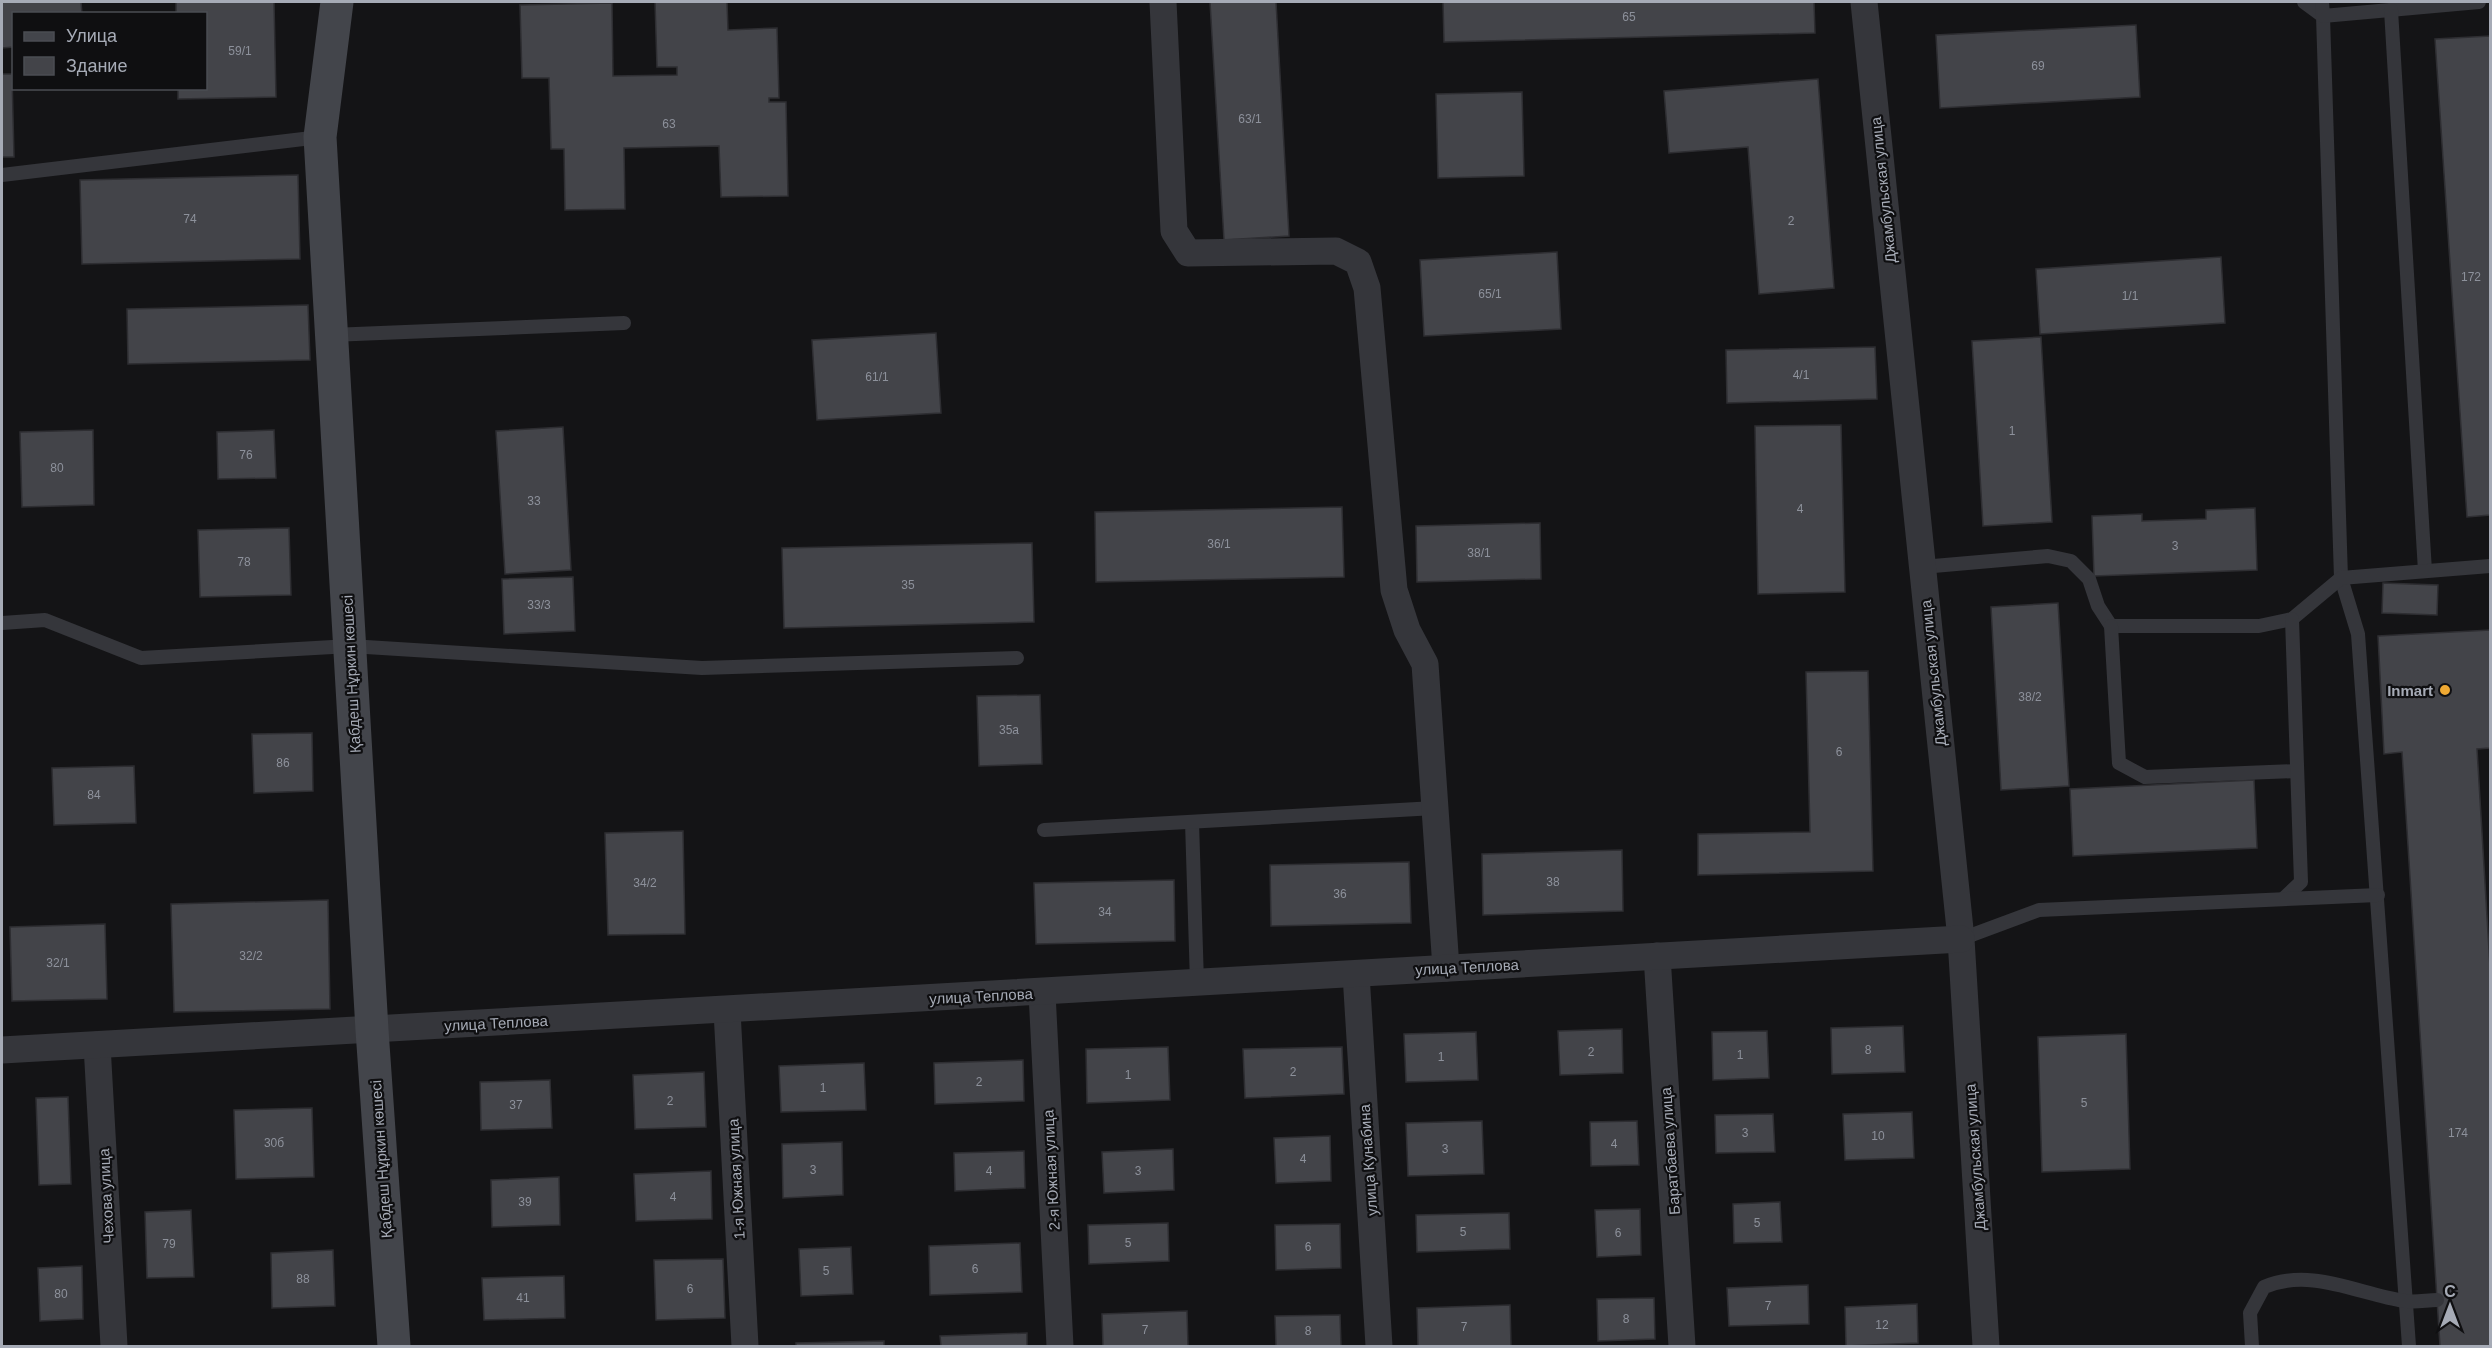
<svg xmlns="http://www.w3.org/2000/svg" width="2492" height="1348" font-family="Helvetica,sans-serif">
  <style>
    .building { fill: #434449; stroke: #2e2e32; stroke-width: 1.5 }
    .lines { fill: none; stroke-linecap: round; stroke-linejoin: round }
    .lane { stroke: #35363b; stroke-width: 14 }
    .street { stroke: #35363b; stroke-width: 27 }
    .secondary { stroke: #43454b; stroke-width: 33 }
    .poi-dot { fill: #efa933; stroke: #0f0f11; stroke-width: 2 }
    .labels { text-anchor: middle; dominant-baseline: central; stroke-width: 4.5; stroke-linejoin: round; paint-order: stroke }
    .number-label { font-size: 12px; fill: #8d919b }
    .street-label { font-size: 15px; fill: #a6abb6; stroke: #0f0f11 }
    .poi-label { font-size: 15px; font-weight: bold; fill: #a6abb6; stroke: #0f0f11; text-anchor: end }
  </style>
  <rect width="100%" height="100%" fill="#141416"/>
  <!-- building -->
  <g class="building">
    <path d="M2,2H81L82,14H14V47L2,48Z"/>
    <path d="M176,2H274L276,97L178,99V88H206V14H176Z"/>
    <path d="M655,2H727L728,30L777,28L779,98H769V102H786L788,196L721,197L719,146L624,148L625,209L565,210L564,149H551L549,78H522L520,5L612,3L613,76L677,75V67H657Z"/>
    <path d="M1210,2H1276L1289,236L1224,240Z"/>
    <path d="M1443,2H1814L1815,33L1444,42Z"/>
    <path d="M2136,25L2140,97L1940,108L1936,35Z"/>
    <path d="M2490,36V515L2467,517L2435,39Z"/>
    <path d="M2,74H12L14,157H2Z"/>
    <path d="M1818,79L1834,288L1759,294L1748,147L1669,153L1664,91Z"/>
    <path d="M1522,92L1524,176L1438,178L1436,94Z"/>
    <path d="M298,175L300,259L82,264L80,180Z"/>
    <path d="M1557,252L1561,329L1424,336L1420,260Z"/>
    <path d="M2221,257L2225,323L2040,334L2036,269Z"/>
    <path d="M308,305L310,360L128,364L127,309Z"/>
    <path d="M936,333L941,413L817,420L812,340Z"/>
    <path d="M2041,337L2052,522L1983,526L1972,341Z"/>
    <path d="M1875,347L1877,399L1727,403L1726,350Z"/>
    <path d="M1841,425L1845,592L1758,594L1755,426Z"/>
    <path d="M563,427L571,570L505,574L496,431Z"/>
    <path d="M93,430L94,505L22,507L20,432Z"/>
    <path d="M274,430L276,478L218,479L217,432Z"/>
    <path d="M1342,507L1344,577L1096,582L1095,512Z"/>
    <path d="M2255,508L2257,570L2094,576L2092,516L2142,514V521L2206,519V510Z"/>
    <path d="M1540,523L1541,579L1417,582L1416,526Z"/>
    <path d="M289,528L291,595L200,597L198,530Z"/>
    <path d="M1032,543L1034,622L784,628L782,548Z"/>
    <path d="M573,577L575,631L504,634L502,579Z"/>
    <path d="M2383,583L2438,585L2437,615L2382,613Z"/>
    <path d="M2058,603L2069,786L2001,790L1991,607Z"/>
    <path d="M2490,630V748L2477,749L2490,967V1346H2440L2402,752L2384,754L2378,636Z"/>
    <path d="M1868,671L1873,871L1698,875V834L1810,832L1806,672Z"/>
    <path d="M1040,695L1042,764L979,766L977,696Z"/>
    <path d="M312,733L313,791L254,793L252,734Z"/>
    <path d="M134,766L136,823L54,825L52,768Z"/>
    <path d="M2254,780L2257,848L2073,856L2070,789Z"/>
    <path d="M683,831L685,934L608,935L605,833Z"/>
    <path d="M1622,850L1623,911L1483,915L1482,854Z"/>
    <path d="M1409,862L1411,923L1271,926L1270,865Z"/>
    <path d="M1174,880L1175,941L1036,944L1034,883Z"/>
    <path d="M328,900L330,1009L174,1012L171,904Z"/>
    <path d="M105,924L107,999L12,1001L10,927Z"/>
    <path d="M1903,1026L1905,1072L1832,1074L1831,1028Z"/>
    <path d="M1622,1029L1623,1073L1560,1075L1558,1031Z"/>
    <path d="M1767,1031L1769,1078L1713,1080L1712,1032Z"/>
    <path d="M1476,1032L1478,1080L1406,1082L1404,1034Z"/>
    <path d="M2126,1034L2130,1169L2042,1172L2038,1037Z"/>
    <path d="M1168,1047L1170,1100L1087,1103L1086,1049Z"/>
    <path d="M1342,1047L1344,1094L1245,1098L1243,1049Z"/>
    <path d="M1023,1060L1024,1101L935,1104L934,1063Z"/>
    <path d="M864,1063L866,1110L781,1112L779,1066Z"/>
    <path d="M704,1072L706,1127L635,1129L633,1075Z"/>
    <path d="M550,1080L552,1128L481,1130L480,1082Z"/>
    <path d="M68,1097L71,1184L39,1185L36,1098Z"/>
    <path d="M312,1108L314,1177L236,1179L234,1110Z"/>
    <path d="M1912,1112L1914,1158L1845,1160L1843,1114Z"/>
    <path d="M1773,1114L1775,1152L1716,1153L1715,1115Z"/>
    <path d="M1482,1121L1484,1174L1408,1176L1406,1123Z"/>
    <path d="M1637,1121L1639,1165L1591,1166L1590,1122Z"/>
    <path d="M1330,1136L1331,1181L1276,1183L1274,1138Z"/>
    <path d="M842,1142L843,1195L783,1198L782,1144Z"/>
    <path d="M1173,1149L1174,1190L1104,1193L1102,1152Z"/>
    <path d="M1024,1151L1025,1188L955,1191L954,1153Z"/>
    <path d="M711,1171L712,1219L636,1221L634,1174Z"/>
    <path d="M559,1177L560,1225L492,1227L491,1180Z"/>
    <path d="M1780,1202L1782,1242L1734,1243L1733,1204Z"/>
    <path d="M1640,1209L1641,1255L1597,1257L1595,1210Z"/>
    <path d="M191,1210L194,1277L147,1278L145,1212Z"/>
    <path d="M1509,1213L1510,1249L1417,1252L1416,1215Z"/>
    <path d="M1168,1223L1169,1261L1089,1264L1088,1225Z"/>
    <path d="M1340,1224L1341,1268L1276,1270L1275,1225Z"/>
    <path d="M1020,1243L1022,1292L930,1295L929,1246Z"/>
    <path d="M851,1247L853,1294L801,1296L799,1249Z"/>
    <path d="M333,1250L335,1306L272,1308L271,1253Z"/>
    <path d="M723,1259L725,1318L656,1320L654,1260Z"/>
    <path d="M82,1266L83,1319L40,1321L38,1268Z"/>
    <path d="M564,1276L565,1318L484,1320L482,1278Z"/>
    <path d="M1808,1285L1809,1324L1729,1326L1727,1288Z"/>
    <path d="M1654,1298L1655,1339L1598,1341L1597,1299Z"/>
    <path d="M1917,1304L1918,1343L1846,1346L1845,1307Z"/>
    <path d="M1510,1305L1511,1346H1418L1417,1308Z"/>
    <path d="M1187,1311L1188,1346H1103L1102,1314Z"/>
    <path d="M1340,1315L1341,1346H1276L1275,1316Z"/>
    <path d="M1027,1333V1346H941L940,1336Z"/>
    <path d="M884,1341V1346H796V1343Z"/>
  </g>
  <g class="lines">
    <!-- lane -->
    <g class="lane">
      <path d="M2304,2L2323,16L2341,578L2358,634L2409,1346"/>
      <path d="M2322,2L2323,16L2479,2"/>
      <path d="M2391,10L2425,571"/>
      <path d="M2,175L320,137"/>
      <path d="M331,335L624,323"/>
      <path d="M1922,567L2048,556L2071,561L2089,579L2098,606L2111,626H2259L2292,619L2341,578L2490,566"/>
      <path d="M2,623L45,620L141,658L350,646L702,668L1017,658"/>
      <path d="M2111,626L2119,763L2145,777L2297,771"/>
      <path d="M1192,822L1197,983"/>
      <path d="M1044,830L1435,808"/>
      <path d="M2283,899L2301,882L2292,619"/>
      <path d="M1961,939L2039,910L2378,895"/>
      <path d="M2252,1346L2250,1313L2264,1287C2311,1267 2358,1294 2405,1301C2415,1303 2427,1300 2437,1300"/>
    </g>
    <!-- street -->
    <g class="street">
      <path d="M1163,2L1174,231L1188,253L1336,251L1358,262L1367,288L1394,590L1407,630L1425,664L1446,968"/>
      <path d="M1864,2L1961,939L1986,1346"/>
      <path d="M1657,956L1682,1346"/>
      <path d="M1356,974L1379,1346"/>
      <path d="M1042,993L1060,1346"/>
      <path d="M727,1011L745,1346"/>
      <path d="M97,1045L114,1346"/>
      <path d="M2,1050L1961,939"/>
    </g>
    <!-- secondary -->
    <path class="secondary" d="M337,2L320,137L372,1030L394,1346"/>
  </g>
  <!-- markers -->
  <circle class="poi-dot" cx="2445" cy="690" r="6"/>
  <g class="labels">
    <!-- number labels -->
    <g class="number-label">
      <text x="1629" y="17">65</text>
      <text x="240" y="51">59/1</text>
      <text x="2038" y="66">69</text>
      <text x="1250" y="119">63/1</text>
      <text x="669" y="124">63</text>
      <text x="190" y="219">74</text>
      <text x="1791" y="221">2</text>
      <text x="2471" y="277">172</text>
      <text x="1490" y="294">65/1</text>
      <text x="2130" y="296">1/1</text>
      <text x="1801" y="375">4/1</text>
      <text x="877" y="377">61/1</text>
      <text x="2012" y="431">1</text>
      <text x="246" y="455">76</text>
      <text x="57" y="468">80</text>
      <text x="534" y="501">33</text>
      <text x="1800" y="509">4</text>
      <text x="1219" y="544">36/1</text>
      <text x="2175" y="546">3</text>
      <text x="1479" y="553">38/1</text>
      <text x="244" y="562">78</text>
      <text x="908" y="585">35</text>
      <text x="539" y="605">33/3</text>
      <text x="2030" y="697">38/2</text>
      <text x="1009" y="730">35а</text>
      <text x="1839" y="752">6</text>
      <text x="283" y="763">86</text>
      <text x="94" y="795">84</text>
      <text x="1553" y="882">38</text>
      <text x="645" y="883">34/2</text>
      <text x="1340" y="894">36</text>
      <text x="1105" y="912">34</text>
      <text x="251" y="956">32/2</text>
      <text x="58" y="963">32/1</text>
      <text x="1868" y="1050">8</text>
      <text x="1591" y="1052">2</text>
      <text x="1740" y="1055">1</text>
      <text x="1441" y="1057">1</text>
      <text x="1293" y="1072">2</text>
      <text x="1128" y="1075">1</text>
      <text x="979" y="1082">2</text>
      <text x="823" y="1088">1</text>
      <text x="670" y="1101">2</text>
      <text x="2084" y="1103">5</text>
      <text x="516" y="1105">37</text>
      <text x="1745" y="1133">3</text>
      <text x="2458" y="1133">174</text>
      <text x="1878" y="1136">10</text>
      <text x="274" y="1143">30б</text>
      <text x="1614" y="1144">4</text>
      <text x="1445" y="1149">3</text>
      <text x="1303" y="1159">4</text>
      <text x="813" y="1170">3</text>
      <text x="989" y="1171">4</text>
      <text x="1138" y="1171">3</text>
      <text x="673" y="1197">4</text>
      <text x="525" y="1202">39</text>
      <text x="1757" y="1223">5</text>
      <text x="1463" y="1232">5</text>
      <text x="1618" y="1233">6</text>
      <text x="1128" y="1243">5</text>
      <text x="169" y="1244">79</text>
      <text x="1308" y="1247">6</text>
      <text x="975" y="1269">6</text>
      <text x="826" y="1271">5</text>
      <text x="303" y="1279">88</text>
      <text x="690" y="1289">6</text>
      <text x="61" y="1294">80</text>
      <text x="523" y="1298">41</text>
      <text x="1768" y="1306">7</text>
      <text x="1626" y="1319">8</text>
      <text x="1882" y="1325">12</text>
      <text x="1464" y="1327">7</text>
      <text x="1145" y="1330">7</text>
      <text x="1308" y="1331">8</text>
    </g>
    <!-- street labels -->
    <g class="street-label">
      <text transform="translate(1883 190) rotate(-96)">Джамбульская улица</text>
      <text transform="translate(1933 673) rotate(-96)">Джамбульская улица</text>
      <text transform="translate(351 674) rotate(-93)">Қабдеш Нұркин көшесі</text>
      <text transform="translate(1467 967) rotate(-3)">улица Теплова</text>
      <text transform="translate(981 996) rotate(-3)">улица Теплова</text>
      <text transform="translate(496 1023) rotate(-3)">улица Теплова</text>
      <text transform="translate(1670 1151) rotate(-94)">Баратбаева улица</text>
      <text transform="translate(1975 1157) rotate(-94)">Джамбульская улица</text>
      <text transform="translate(381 1159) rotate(-94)">Қабдеш Нұркин көшесі</text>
      <text transform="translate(1368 1160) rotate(-94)">улица Кунабина</text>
      <text transform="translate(1051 1170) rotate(-93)">2-я Южная улица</text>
      <text transform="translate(736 1179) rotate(-93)">1-я Южная улица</text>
      <text transform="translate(106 1196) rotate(-93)">Чехова улица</text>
    </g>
    <!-- poi labels -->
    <g class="poi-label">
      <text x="2433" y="690">Inmart</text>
    </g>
  </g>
  <!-- border -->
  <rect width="2492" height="1348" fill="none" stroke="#a6abb6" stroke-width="6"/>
  <!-- legend -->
  <rect x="12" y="12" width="195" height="78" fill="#0f0f11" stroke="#4b4d53" stroke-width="1.5"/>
  <rect x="24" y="32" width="30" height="9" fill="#43454b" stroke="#4b4d53" stroke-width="1.5"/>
  <text x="66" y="42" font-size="18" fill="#a6abb6">Улица</text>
  <rect x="24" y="57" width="30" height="18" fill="#434449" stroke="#4b4d53" stroke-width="1.5"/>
  <text x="66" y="72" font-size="18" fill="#a6abb6">Здание</text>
  <!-- north arrow -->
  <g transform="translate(2450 1306)" stroke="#0f0f11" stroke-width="4.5" paint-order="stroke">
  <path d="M0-4.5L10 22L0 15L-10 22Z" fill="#a6abb6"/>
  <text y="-9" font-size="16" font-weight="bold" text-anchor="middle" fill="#a6abb6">С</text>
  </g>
</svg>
